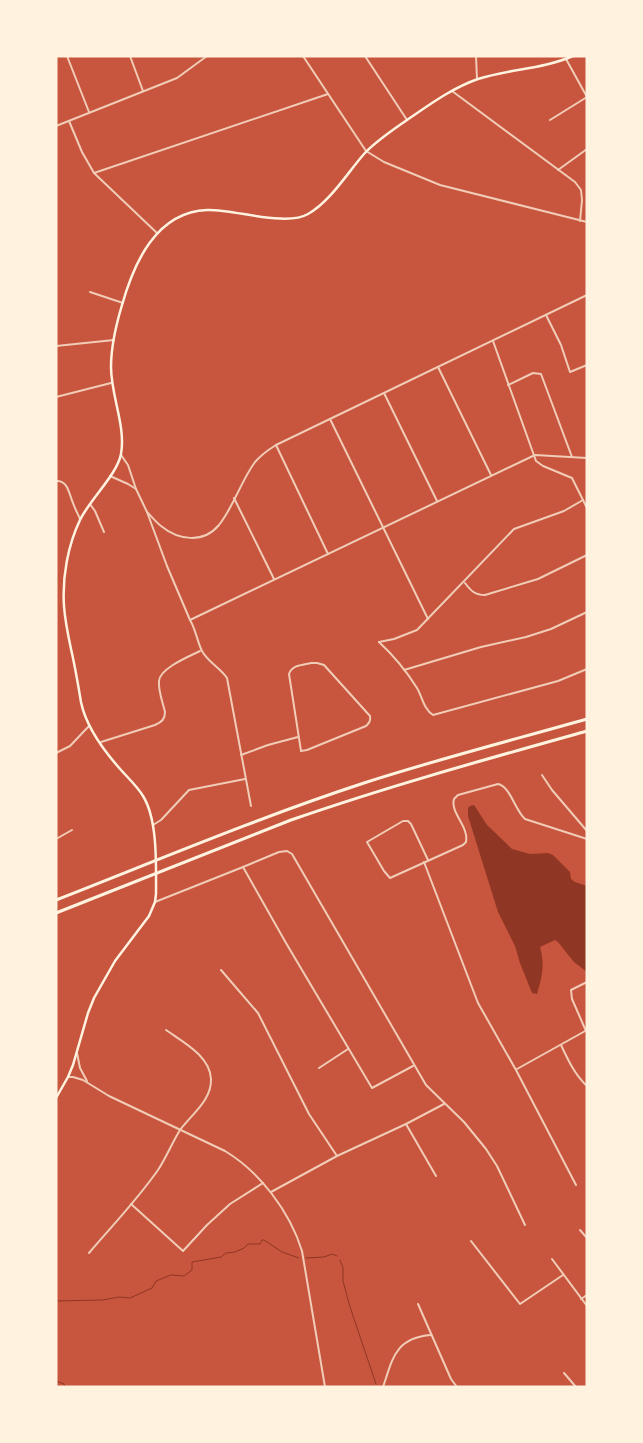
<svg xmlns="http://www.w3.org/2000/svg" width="643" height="1443" font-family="Ubuntu,sans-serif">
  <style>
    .water { fill: #8f3625 }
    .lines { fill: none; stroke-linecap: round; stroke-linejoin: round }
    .stream { stroke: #8f3625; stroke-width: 1 }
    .minor { stroke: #f1ccb7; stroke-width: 2 }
    .tertiary { stroke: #f1ccb7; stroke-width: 2 }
    .secondary { stroke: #fff3e0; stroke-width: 2.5 }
    .motorway { stroke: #fff3e0; stroke-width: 3 }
  </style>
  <rect width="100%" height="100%" fill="#c8553d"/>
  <!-- water -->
  <path class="water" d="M474,805L487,825L512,849L530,854L548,853L553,855L570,872L571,879L575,882L587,886V972L574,962L558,942L555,940L540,947C545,965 542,977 537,994L532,993L520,963L515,946L498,912L468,816V808L470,806Z"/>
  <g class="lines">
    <!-- stream -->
    <g class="stream">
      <path d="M306,1258L324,1257L332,1254L337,1256"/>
      <path d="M340,1260L343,1268V1281L350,1307L376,1384"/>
      <path d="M56,1301L103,1300L119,1297L130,1298L152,1288L156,1281L171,1275L184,1276L192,1270V1262L221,1257L226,1253L235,1252L244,1248L248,1244H260L262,1240H264L282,1252L299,1258"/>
      <path d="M56,1381L64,1384L65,1387"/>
    </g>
    <!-- minor -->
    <g class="minor">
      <path d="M67,56L89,112"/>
      <path d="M130,56L143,91"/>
      <path d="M365,56L407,120"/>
      <path d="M476,56L477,79"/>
      <path d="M452,91L575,182L581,190L582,200L580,221"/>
      <path d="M550,120L587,97"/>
      <path d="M69,121L82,152L94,173L157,233"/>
      <path d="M56,126L177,78L207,56"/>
      <path d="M558,170L587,149"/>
      <path d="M94,173L328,94"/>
      <path d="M90,292L123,303"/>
      <path d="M546,315L561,345L570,372L587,365"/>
      <path d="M493,341L536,461L543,466L572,478L587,508"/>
      <path d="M56,346L114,340"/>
      <path d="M438,367L491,475"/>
      <path d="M508,385L533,373L541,374L572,457"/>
      <path d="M384,393L437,501"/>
      <path d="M56,397L111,383"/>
      <path d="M330,419L428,619"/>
      <path d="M276,445L328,554"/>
      <path d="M121,455L128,465L136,489L147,512L167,566L190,620C196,630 197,641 202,651C208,662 220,668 227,678L251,806"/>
      <path d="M110,476L128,484L136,489"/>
      <path d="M56,481C68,480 69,494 73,503C75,509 78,514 80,519"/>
      <path d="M234,498L274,579"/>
      <path d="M90,504L95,511L104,532"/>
      <path d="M147,512C152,517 156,522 161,526C178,540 203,544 219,525C234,506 241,481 255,462C261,455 268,450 276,445L587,295"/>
      <path d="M465,583C471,591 475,595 485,595L538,579L587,555"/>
      <path d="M190,620L535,455L587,458"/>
      <path d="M379,642L394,639L417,630L514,529L564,511L583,500"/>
      <path d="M379,642C393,655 407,672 417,688C422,696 424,710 433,715L558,681L587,669"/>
      <path d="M311,663H317L324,665L370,716C371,721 369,723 366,726L307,750L301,751L289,674C292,665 302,665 311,663Z"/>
      <path d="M404,670L481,647L526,637L551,629L587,612"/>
      <path d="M101,742L155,725C162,722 165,719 165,712C163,703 158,691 159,681C160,668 190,656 200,651"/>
      <path d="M56,753L70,746L89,726"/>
      <path d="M241,755L268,745L298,737"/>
      <path d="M542,775L552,790L587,831"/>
      <path d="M153,825L161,820L189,790L245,779"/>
      <path d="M56,839L72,830"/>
      <path d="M428,860L411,824L408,821H403L367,842L384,871L390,878L463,845L466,842C469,826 450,813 454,799L458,795L498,784C510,786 515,810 525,819L587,839"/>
      <path d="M424,862L478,1003L516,1070L576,1185"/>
      <path d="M243,867L286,943L372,1088L413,1066"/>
      <path d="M155,902L243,867L279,852L287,851L292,854L426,1085L464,1122L486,1149L497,1166L525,1225"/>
      <path d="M221,970L258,1013L309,1114L337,1156"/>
      <path d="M586,1031L572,999L571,990L587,982"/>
      <path d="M561,1045C568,1060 575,1075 587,1086"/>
      <path d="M319,1068L348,1049"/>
      <path d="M517,1069L587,1030"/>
      <path d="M406,1124L436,1176"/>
      <path d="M271,1192L337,1156L406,1124L444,1104"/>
      <path d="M131,1204L183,1251L207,1225L230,1204L263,1183"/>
      <path d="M580,1230L587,1238"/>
      <path d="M471,1241L520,1304L563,1275"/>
      <path d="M89,1253C112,1226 137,1200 158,1170C166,1158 172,1143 180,1130C191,1115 212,1100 211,1079C210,1056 183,1042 166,1030"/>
      <path d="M552,1259L587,1306"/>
      <path d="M581,1299L587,1295"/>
      <path d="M418,1304L451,1379L457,1387"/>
      <path d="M564,1373L576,1387"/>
      <path d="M383,1387C393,1358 395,1338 431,1335"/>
    </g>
    <!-- tertiary -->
    <g class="tertiary">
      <path d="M303,56L366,151L384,162L440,185L587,222"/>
      <path d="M566,59L587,97"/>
      <path d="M77,1053L80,1068L87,1081"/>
      <path d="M68,1077H73L83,1080L109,1096L225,1151C260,1172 290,1212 302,1251L325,1387"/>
    </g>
    <!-- secondary -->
    <path class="secondary" d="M56,1098L68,1077L73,1065L88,1013L94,998L115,961L149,916L155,902L156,894C156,866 158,820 143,796C137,786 128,778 121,770C104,751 86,727 81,702C78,684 75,666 71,649C68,635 65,620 64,606C62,577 68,545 80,520C90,499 117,475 121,454C126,426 111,396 111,367C111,346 116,325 122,305C134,263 156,212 207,210C234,209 286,227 308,214C330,202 348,172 364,154C376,141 393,130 407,120C429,105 452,88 478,79C509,69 543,69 573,56"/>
    <!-- motorway -->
    <g class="motorway">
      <path d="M56,900C158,860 260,817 364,783C438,759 513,740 587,719"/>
      <path d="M56,913L291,820C389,786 487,759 587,731"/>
    </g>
  </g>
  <!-- border -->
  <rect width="643" height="1443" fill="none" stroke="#fff3e0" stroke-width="115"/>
</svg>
